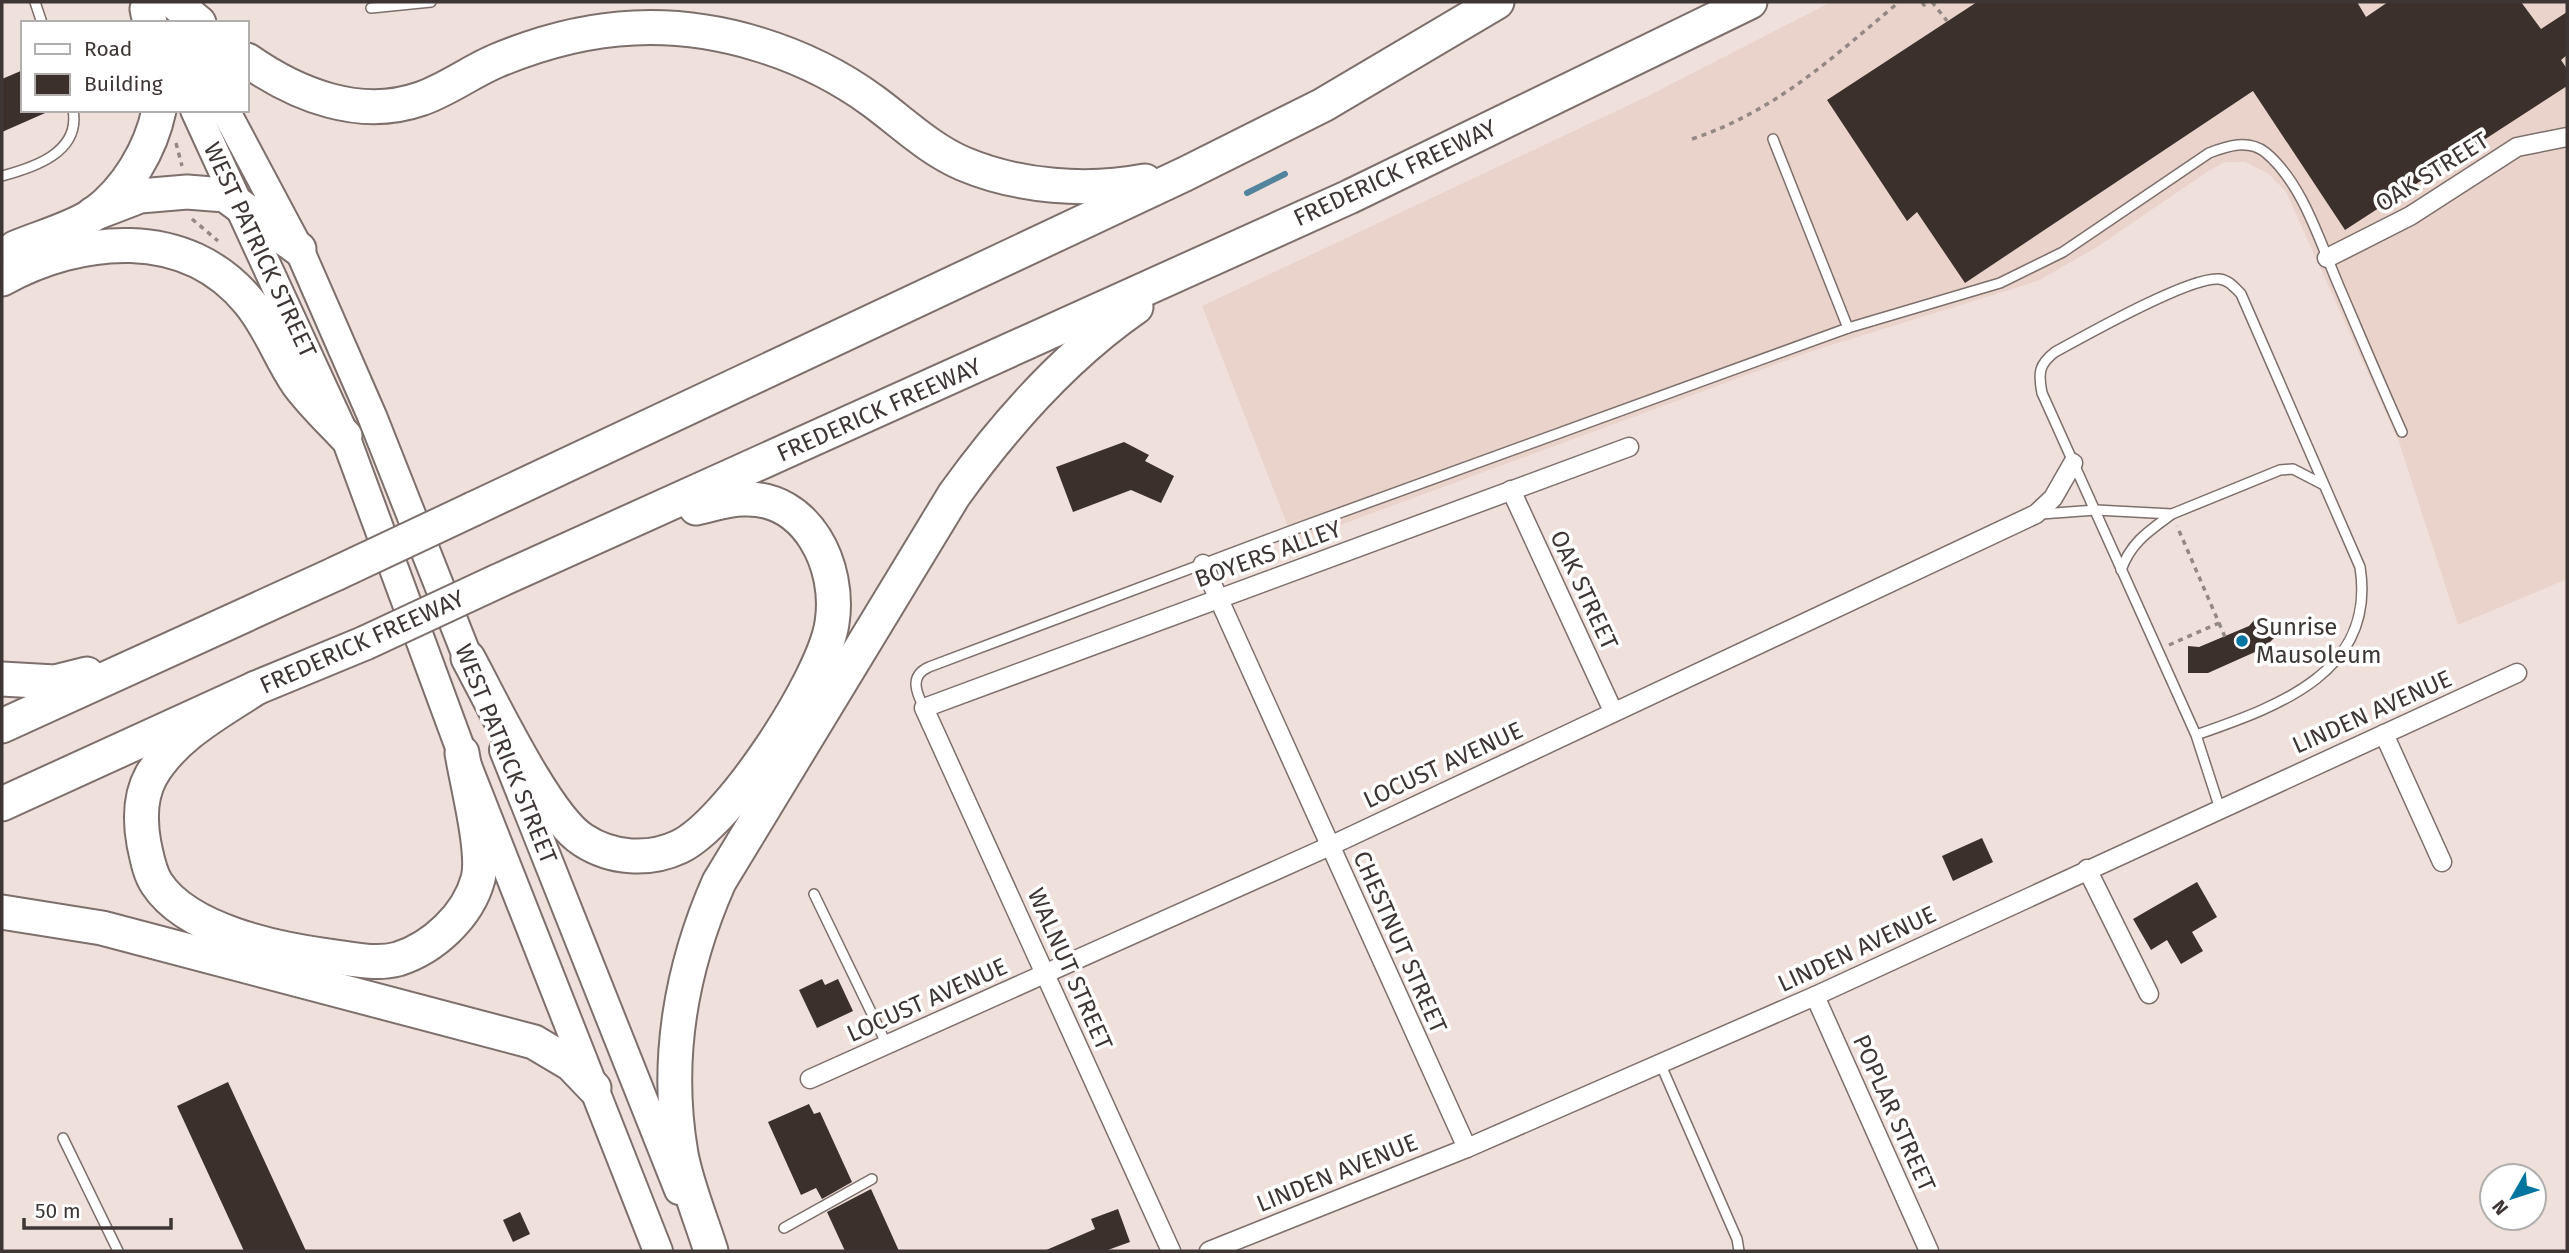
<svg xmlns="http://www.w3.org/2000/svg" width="2569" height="1253" font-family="'Fira Sans',sans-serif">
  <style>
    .built { fill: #ead3cb }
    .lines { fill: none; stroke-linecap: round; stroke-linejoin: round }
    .stream { stroke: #53849d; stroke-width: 6 }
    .building { fill: #3c302c }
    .service-casing { stroke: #7d6f6b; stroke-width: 12 }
    .minor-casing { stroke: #7d6f6b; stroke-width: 21 }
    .primary-casing { stroke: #7d6f6b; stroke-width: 32 }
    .motorway-casing { stroke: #7d6f6b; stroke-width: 37 }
    .path { stroke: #938884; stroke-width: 3.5; stroke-dasharray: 5 5; stroke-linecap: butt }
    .service { stroke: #fff; stroke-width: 9 }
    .minor { stroke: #fff; stroke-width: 18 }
    .primary { stroke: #fff; stroke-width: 28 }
    .motorway { stroke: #fff; stroke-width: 33 }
    .motorway-bridge-casing { stroke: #7d6f6b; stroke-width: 37; stroke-linecap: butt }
    .motorway-bridge { stroke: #fff; stroke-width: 33 }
    .poi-dot { fill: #00759f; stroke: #fff; stroke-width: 2.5 }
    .labels { text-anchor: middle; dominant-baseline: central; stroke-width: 7; stroke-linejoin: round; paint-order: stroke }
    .street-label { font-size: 24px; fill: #3d3634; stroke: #fff }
    .poi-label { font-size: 24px; fill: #3d3634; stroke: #fff; text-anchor: start }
  </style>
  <rect width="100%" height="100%" fill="#f0e0db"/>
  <!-- built -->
  <path class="built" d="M1831,2H2567V579L2458,625L2399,442L2286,192L2269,174L2245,162H2225L2210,170L2097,247L2038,281L1812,351L1294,542L1202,306L1648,96Z"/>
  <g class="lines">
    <!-- stream -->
    <path class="stream" d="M1247,193L1285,174"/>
  </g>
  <!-- building -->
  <g class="building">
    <path d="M1977,2H2357L2366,17L2388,2H2521L2541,29L2567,12V55L2561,60L2567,69V86L2345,230L2253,91L1965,283L1917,212L1907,221L1827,100Z"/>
    <path d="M23,70V110H52L2,132V79Z"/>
    <path d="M1124,442L1149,455L1145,461L1174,476L1161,503L1131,490L1073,512L1056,467Z"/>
    <path d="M2257,617L2278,634L2264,648L2208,673H2188V646L2199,647L2249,626Z"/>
    <path d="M1982,838L1993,862L1953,881L1942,856Z"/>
    <path d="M2197,882L2217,917L2192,932L2203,951L2181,964L2167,940L2151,950L2133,919Z"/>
    <path d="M822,979L825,985L838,979L853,1011L817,1028L799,990Z"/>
    <path d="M228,1082L306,1251H244L177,1106Z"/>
    <path d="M809,1104L814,1114L820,1112L852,1182L822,1199L816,1188L801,1195L768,1122Z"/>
    <path d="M871,1189L899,1251H845L827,1212Z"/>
    <path d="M1118,1209L1130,1242L1105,1251H1044L1095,1229L1091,1219Z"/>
    <path d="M520,1212L530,1234L513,1242L503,1220Z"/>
  </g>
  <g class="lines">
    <!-- service casing -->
    <g class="service-casing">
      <g id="service">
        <path d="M35,2L42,23"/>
        <path d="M371,8L431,2"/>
        <path d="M1773,139L1848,328"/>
        <path d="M2,176C32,168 81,153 73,110"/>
        <path d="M2041,514L2096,510L2172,514L2280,470L2293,469L2322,484"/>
        <path d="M2121,570C2131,542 2149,531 2172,514"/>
        <path d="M924,708C916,692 909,676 929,667L1301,527L1848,328L2000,283L2063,252L2209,153C2227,146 2248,139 2265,152C2302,182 2320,242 2338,284C2359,333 2380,383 2402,432"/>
        <path d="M2196,735C2276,707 2377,673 2360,567L2241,294C2234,287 2229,280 2219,279C2190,276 2086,335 2055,352C2039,364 2038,373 2042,393L2196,735L2220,809"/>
        <path d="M814,894L887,1045"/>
        <path d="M1660,1063L1737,1239L1739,1251"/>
        <path d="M63,1138L118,1251"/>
        <path d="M784,1228L872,1179"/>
      </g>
    </g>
    <!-- minor casing -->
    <g class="minor-casing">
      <g id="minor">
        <path d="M2327,258L2410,216L2517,147L2567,137"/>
        <path d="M1511,490L1613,711"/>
        <path d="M1203,564L1467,1148"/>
        <path d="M2384,734L2442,862"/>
        <path d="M2087,869L2149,994"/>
        <path d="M1815,996L1929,1251"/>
        <path d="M810,1079L1330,846L2036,514L2053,498L2073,463"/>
        <path d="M1171,1251L924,708L1629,447"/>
        <path d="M1209,1251L1467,1148L1815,996L2517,673"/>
      </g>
    </g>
    <!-- primary casing -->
    <g class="primary-casing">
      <g id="primary">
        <path d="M195,110L345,436L462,753L658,1251"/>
        <path d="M225,110L299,249L372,416L475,676"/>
        <path d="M504,750L679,1190"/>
      </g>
    </g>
    <!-- motorway casing -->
    <g class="motorway-casing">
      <g id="motorway">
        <path d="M174,2L199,23"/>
        <path d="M147,9L150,23"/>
        <path d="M247,60C297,95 360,120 420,99C447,90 470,72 496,61C539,43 587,30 634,28C717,24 806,52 873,101C903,123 929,149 964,164C1019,187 1087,192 1145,181"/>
        <path d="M93,214L140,196L187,192L225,195L299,249"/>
        <path d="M15,248C38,238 75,228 94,214C127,190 151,149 159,110"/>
        <path d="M2,279C80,236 186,225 249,302C270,327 280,358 298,384C312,403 329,419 345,436"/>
        <path d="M473,509L1185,174L1323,105L1497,2"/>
        <path d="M498,581L1349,197L1750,2"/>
        <path d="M468,658C491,700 546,817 583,840C612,859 649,861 679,847C730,823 824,678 832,623C841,567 808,496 743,499C728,499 711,505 696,508"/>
        <path d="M2,679L55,682L87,674"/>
        <path d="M256,688C218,713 174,736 151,776C140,796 140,822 144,844C147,857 149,872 157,884C188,931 277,949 329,956C351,959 376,965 398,959C433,948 468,916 478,879C485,852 467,784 462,753"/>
        <path d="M2,726L335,574"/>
        <path d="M2,804L256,688L365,643"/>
        <path d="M2,912L102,928L534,1042L571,1064L594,1088"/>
        <path d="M711,1251C701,1219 687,1186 681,1154C665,1061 681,968 719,882L954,495C1005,424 1064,357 1136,307"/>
      </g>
    </g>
    <!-- path -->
    <g class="path">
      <path d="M1922,2L1924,5L1928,2"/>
      <path d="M1932,2L1947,21"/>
      <path d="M1692,139C1776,111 1832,58 1899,2"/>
      <path d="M176,143L182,166"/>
      <path d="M192,219L218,241"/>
      <path d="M2219,623L2225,637"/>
      <path d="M2169,645L2219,623L2177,526"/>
    </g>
    <!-- service -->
    <use href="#service" class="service"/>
    <!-- minor -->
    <use href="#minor" class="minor"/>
    <!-- primary -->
    <use href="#primary" class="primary"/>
    <!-- motorway -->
    <use href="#motorway" class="motorway"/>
    <!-- motorway-bridge casing -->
    <g class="motorway-bridge-casing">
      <g id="motorway-bridge">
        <path d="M335,574L473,509"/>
        <path d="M365,643L498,581"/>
      </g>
    </g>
    <!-- motorway-bridge -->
    <use href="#motorway-bridge" class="motorway-bridge"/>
  </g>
  <!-- markers -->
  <circle class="poi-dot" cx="2242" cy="641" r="7"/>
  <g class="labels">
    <!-- street labels -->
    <g class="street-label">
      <text transform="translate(2432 172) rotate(-32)">OAK STREET</text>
      <text transform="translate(1395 173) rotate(-25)">FREDERICK FREEWAY</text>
      <text transform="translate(260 250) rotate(65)">WEST PATRICK STREET</text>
      <text transform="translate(879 410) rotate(-24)">FREDERICK FREEWAY</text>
      <text transform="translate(1268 554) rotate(-20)">BOYERS ALLEY</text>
      <text transform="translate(1584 590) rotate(65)">OAK STREET</text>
      <text transform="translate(362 642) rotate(-24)">FREDERICK FREEWAY</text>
      <text transform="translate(2372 712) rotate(-24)">LINDEN AVENUE</text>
      <text transform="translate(506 754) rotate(68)">WEST PATRICK STREET</text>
      <text transform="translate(1443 765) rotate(-25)">LOCUST AVENUE</text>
      <text transform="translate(1400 942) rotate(66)">CHESTNUT STREET</text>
      <text transform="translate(1857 949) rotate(-25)">LINDEN AVENUE</text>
      <text transform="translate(1070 969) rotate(66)">WALNUT STREET</text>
      <text transform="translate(927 1000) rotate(-24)">LOCUST AVENUE</text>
      <text transform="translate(1894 1113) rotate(66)">POPLAR STREET</text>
      <text transform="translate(1337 1173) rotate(-22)">LINDEN AVENUE</text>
    </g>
    <!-- poi labels -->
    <g class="poi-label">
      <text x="2256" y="627">Sunrise<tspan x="2256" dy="28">Mausoleum</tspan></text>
    </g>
  </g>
  <!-- border -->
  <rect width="2569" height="1253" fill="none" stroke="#3d3634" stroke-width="7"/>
  <!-- legend -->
  <rect x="21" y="21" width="228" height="91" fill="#ffffff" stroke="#b1afae" stroke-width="2"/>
  <rect x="35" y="44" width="35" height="10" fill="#ffffff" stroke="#b1afae" stroke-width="2"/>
  <text x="84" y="56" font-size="21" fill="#3d3634">Road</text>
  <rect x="35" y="74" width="35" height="21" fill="#3c302c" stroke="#b1afae" stroke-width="2"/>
  <text x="84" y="91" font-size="21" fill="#3d3634">Building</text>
  <!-- north arrow -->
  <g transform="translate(2513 1197) rotate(231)"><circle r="33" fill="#ffffff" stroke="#b1afae" stroke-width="2"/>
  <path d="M0-5L12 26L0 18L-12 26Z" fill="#00759f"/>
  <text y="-10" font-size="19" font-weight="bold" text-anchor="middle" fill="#3d3634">N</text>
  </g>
  <!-- scale -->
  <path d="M24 1218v10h147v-10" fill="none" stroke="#3d3634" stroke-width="3.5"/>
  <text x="35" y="1218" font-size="21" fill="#3d3634" stroke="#ffffff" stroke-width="5" paint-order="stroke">50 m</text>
</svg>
